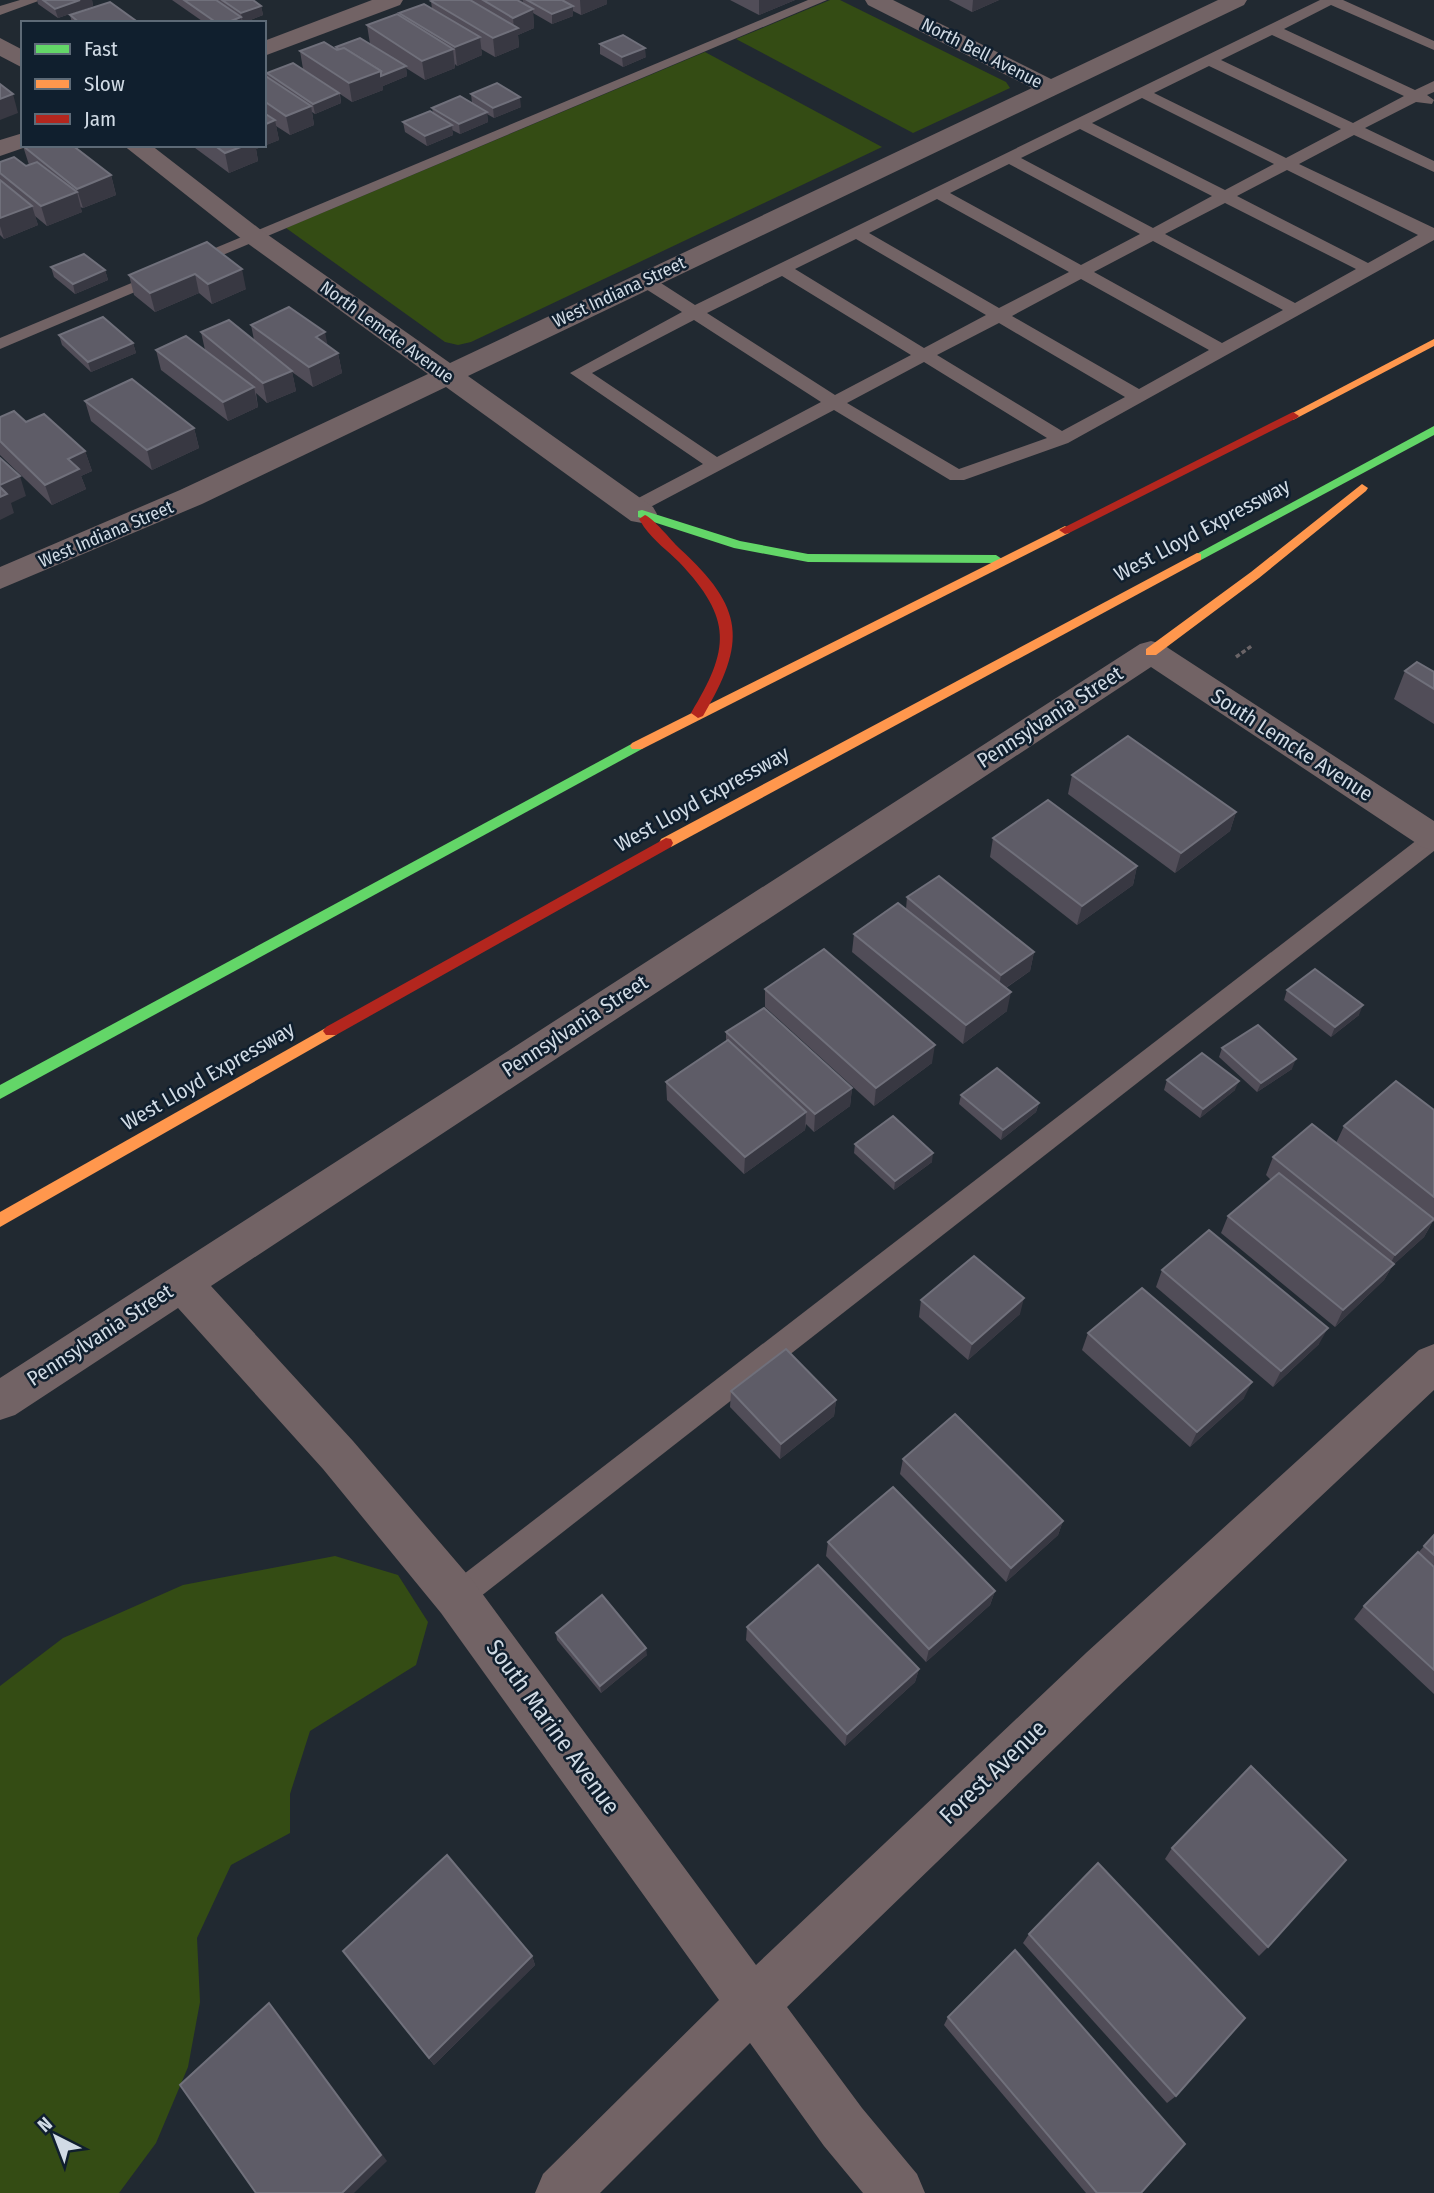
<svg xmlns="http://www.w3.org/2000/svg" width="1434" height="2193" font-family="'Fira Sans Condensed',sans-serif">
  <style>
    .green { fill: #344c14 }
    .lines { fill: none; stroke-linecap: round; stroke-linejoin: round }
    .path { stroke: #6a6467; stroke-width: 3.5; stroke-dasharray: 4.5 2.5; stroke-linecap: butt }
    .lane { fill: #726365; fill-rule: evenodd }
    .street { fill: #726365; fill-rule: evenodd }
    .fast { fill: #63d668; fill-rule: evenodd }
    .slow { fill: #ff974d; fill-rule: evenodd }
    .jam { fill: #b3261e; fill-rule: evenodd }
    .wall { fill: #514d58 }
    .shaded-wall { fill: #383842 }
    .building { fill: #5e5c67; stroke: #70707b; stroke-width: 2 }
    .labels { text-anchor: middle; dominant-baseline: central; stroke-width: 5; stroke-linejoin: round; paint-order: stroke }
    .far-street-label { font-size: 18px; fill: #d1dbe5; stroke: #101f2e }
    .street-label { font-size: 21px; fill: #d1dbe5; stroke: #101f2e }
    .near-street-label { font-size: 24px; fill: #d1dbe5; stroke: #101f2e }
  </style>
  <rect width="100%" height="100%" fill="#212931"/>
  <!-- green -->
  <g class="green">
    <path d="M830,0H840L1006,82L1010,88L913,133L736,39Z"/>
    <path d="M705,52L882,147L471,342L458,345L445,342L286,228Z"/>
    <path d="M335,1556L398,1575L428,1622L416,1665L310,1731L290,1794V1833L231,1865L197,1938L200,2002L188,2067L156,2143L119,2193H0V1686L63,1638L183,1585Z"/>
  </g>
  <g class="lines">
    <!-- path -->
    <path class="path" d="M1236,657L1253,645"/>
    <!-- lane -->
    <g class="lane">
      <path d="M20,0H41L0,15V6Z"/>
      <path d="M808,0H827L0,349V338Z"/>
      <path d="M1320,0H1343L1434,41V50L1331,5L1284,29L1415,90L1434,81V92L1427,95L1434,100L1432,104L1416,102L1365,128L1434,161V172L1354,135L1299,164L1434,228V240L1068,443L964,480H950L834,410L641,512H627L624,508L627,504L703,464L570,373L682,312L638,284L636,280L638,276H650L695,305ZM1272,35L1404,96L1353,123L1221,60ZM1209,66L1341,129L1286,158L1154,93ZM1142,98L1274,164L1225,190L1092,123ZM1080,129L1212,196L1153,228L1021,158ZM1009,164L1140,234L1081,265L950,193ZM1287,170L1418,235L1368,263L1237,196ZM937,199L1069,272L999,308L869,233ZM1225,203L1356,269L1295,303L1165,234ZM856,239L986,315L924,348L795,269ZM1153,241L1283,310L1222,343L1094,272ZM782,276L911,355L835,395L707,313ZM1081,279L1209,350L1139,389L1012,316ZM694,320L821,402L717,457L592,373ZM999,323L1125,397L1062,431L937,355ZM924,362L1047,438L959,469L847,403Z"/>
      <path d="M1434,831V851L467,1607L457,1611L447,1607L442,1597L447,1587L1426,833Z"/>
    </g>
    <!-- street -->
    <g class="street">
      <path d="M372,0H403L400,5L264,56V41Z"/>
      <path d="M865,0H893L1051,79L1218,0H1247L1244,5L468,376L653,507L657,514L653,521L642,523L631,521L446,387L202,504L0,589V567L180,490L428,374L243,240L123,145H151L261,230L450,363L1032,88L868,5Z"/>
      <path d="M0,38L23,50V68L0,56Z"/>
      <path d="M23,133V145H32L0,156V140Z"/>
      <path d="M1151,641L1162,644L1434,821V851L1422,847L1151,667L211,1286L353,1441L473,1581L756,1965L1086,1653L1419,1350L1434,1344V1390L1119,1686L787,2007L862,2108L917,2174L925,2193H863L824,2146L750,2043L600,2193H535L543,2174L719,2000L441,1613L323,1469L178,1308L15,1415L0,1420V1378L1140,644Z"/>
    </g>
    <!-- fast -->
    <g class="fast">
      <path d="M1434,426V435L1201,560L1197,561L1191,557Z"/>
      <path d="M642,510L740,541L808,554L996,555L1002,559L996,563L808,562L734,548L638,517V511Z"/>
      <path d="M637,741L642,743L644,746L642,749L0,1099V1085Z"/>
    </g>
    <!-- slow -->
    <g class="slow">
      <path d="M1434,339V346L1297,418L1293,420L1287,416Z"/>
      <path d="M1362,484L1368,488L1366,491L1259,578L1156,655H1146V649L1251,572Z"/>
      <path d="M1065,526L1071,530L1069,533L642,749H632L630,746L632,743Z"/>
      <path d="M1197,553L1201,554V560L671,847H661L659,843L661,839Z"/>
      <path d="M331,1025L336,1027L339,1031L336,1035L0,1227V1212Z"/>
    </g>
    <!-- jam -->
    <g class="jam">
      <path d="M1293,412L1299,416L1297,418L1069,533L1065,534L1059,530Z"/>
      <path d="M645,515C653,518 671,540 679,548C745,608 747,642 703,716L698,718L691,713C730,649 733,619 679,562C668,551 654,541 644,527L639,519Z"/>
      <path d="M666,838L671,839L673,843L671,847L336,1035H326L323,1031L326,1027Z"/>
    </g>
  </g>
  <!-- wall -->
  <g class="wall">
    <path d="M37,0H92L93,6L58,18L38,4Z"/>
    <path d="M172,0H253L261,6L263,15L243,23H205Z"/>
    <path d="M434,0H607V4L581,15L573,11V16L552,24L533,13L534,28L518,35L519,47L495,57L481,49L482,55L457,66L455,64V68L425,80L406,68L407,76L383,86V90L352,102L340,94L341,103L315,114L312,112L314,125L290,135L276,126L279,140L256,149L258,161L229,173L191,145H264V75L267,77V73L303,69L300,51L336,50V47L370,44L367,25L399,15V13L432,9L431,1Z"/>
    <path d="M730,0H795L759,15Z"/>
    <path d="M949,0H999L972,12Z"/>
    <path d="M70,15L139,23H72Z"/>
    <path d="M600,44L646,57L623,67L600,54Z"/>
    <path d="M471,94L521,107L494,118L487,114L488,122L460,134L452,130L453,135L427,146L405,132L403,122L433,113L432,108L472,103Z"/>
    <path d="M23,146L111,175L116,195L83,208L80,207L82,212L47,226L35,216L38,225L4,239L0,235V162L26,166L29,165Z"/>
    <path d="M207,242L246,289L212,304L199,293L155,312L134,295L129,275Z"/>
    <path d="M51,267L105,270L108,280L75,294L54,277Z"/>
    <path d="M251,325L328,346L338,353L342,373L313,387L292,372L296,391L267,403L256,393L258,407L228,421L161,370L156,350H205L201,332L254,340Z"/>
    <path d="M59,335L133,343L136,353L91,372L62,345Z"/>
    <path d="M85,401L194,428L199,448L152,470L91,421Z"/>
    <path d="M0,417L26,422L85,451L92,471L81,476L86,489L52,505L0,455Z"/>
    <path d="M1405,671L1434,672V724L1394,699Z"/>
    <path d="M1072,775L1236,812L1230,831L1175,873L1068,794Z"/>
    <path d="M993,838L1137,866L1133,885L1077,925L990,857Z"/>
    <path d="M907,897L1034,952L1030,971L1006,988L1007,1011L963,1044L852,952L854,934L906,909Z"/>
    <path d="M765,989L932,1063L874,1106L765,1007Z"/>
    <path d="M1287,990L1359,1015L1331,1037L1284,1000Z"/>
    <path d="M726,1032L852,1088L850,1106L814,1132L806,1124L805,1130L744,1174L667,1100L666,1082L726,1042Z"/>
    <path d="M1222,1048L1292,1069L1257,1092L1219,1057Z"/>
    <path d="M1167,1080L1235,1090L1200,1118L1164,1090Z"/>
    <path d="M961,1095L1039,1103L1036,1112L1001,1140L959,1104Z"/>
    <path d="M1434,1110V1222L1433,1221L1424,1237L1393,1265L1384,1280L1335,1327L1221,1233L1228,1216L1271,1180L1266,1175L1273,1157L1336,1143L1344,1126Z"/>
    <path d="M855,1144L932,1162L894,1190L854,1153Z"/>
    <path d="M1162,1270L1319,1344L1273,1387L1156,1287Z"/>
    <path d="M921,1300L1020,1314L968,1360L919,1317Z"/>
    <path d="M1088,1333L1244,1398L1190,1447L1082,1350Z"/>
    <path d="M731,1391L836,1400L834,1416L780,1459L730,1407Z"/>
    <path d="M903,1459L1063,1521L1058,1535L1006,1582L900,1474Z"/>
    <path d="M1434,1535V1694L1354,1619L1364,1606L1418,1553Z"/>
    <path d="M828,1542L995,1591L990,1605L926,1662L826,1556Z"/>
    <path d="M747,1627L919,1669L915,1682L845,1746L746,1640Z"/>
    <path d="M556,1633L647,1655L601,1693L557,1640Z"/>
    <path d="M1172,1848L1268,1947L1259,1956L1165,1859Z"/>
    <path d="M1029,1934L1176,2096L1167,2103L1023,1943Z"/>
    <path d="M343,1951L532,1956L535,1965L434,2065Z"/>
    <path d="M948,2017L1141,2193H1086L944,2025Z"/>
  </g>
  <!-- shaded-wall -->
  <g class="shaded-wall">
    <path d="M80,0H92L93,6L58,18L55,9Z"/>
    <path d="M515,0H523L524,13L533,9L534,28L518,35L519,47L495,57L493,38L514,30L513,18Z"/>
    <path d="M580,0H607V4L581,15Z"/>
    <path d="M759,0H795L759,15Z"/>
    <path d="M973,0H999L972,12Z"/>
    <path d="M261,6L263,15L243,23L241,13Z"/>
    <path d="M573,6V16L552,24V14Z"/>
    <path d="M241,17L242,23H226Z"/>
    <path d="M480,37L482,55L457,66L455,47Z"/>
    <path d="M645,48L646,57L623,67L622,57Z"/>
    <path d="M453,49L455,68L425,80L422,61Z"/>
    <path d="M406,66L407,76L383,86V90L352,102L349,83L381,71Z"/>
    <path d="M339,93L341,103L315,114L313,104Z"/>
    <path d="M13,94L18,113L0,120V99Z"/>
    <path d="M520,97L521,107L494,118L493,108Z"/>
    <path d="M311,106L314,125L290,135L286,116Z"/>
    <path d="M487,112L488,122L460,134L459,124Z"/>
    <path d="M275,120L279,140L256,149L258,161L229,173L225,153L246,145H264V125Z"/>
    <path d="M452,125L453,135L427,146L425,136Z"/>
    <path d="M111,175L116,195L83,208L77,189Z"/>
    <path d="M77,192L82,212L47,226L41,206Z"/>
    <path d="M32,206L38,225L4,239L0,226V218Z"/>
    <path d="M242,269L246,289L212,304L208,284Z"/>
    <path d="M105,270L108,280L75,294L73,284Z"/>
    <path d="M195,274L199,293L155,312L150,293Z"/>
    <path d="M325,332L329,352L316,337Z"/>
    <path d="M133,343L136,353L91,372L88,362Z"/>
    <path d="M338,353L342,373L313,387L309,367Z"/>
    <path d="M292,371L296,391L267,403L263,383Z"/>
    <path d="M254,387L258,407L228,421L223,402Z"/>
    <path d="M194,428L199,448L152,470L147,450Z"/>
    <path d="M85,451L92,471L81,476L86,489L52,505L45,485L68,459Z"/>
    <path d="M20,476L26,496L11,503L14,513L0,520V485Z"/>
    <path d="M1236,812L1230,831L1175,873L1181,853Z"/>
    <path d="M1137,866L1133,885L1077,925L1082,906Z"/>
    <path d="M1034,952L1030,971L998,993L1001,975Z"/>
    <path d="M1011,992L1007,1011L963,1044L966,1025Z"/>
    <path d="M1363,1005L1359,1015L1331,1037L1335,1027Z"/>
    <path d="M935,1045L932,1063L874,1106L876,1088Z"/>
    <path d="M1296,1059L1292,1069L1257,1092L1261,1083Z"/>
    <path d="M1239,1081L1235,1090L1200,1118L1203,1109Z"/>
    <path d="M852,1088L850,1106L814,1132L815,1114Z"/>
    <path d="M1039,1103L1036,1112L1001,1140L1003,1130Z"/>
    <path d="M806,1112L805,1130L744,1174L745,1157Z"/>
    <path d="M933,1153L932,1162L894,1190L895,1181Z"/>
    <path d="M1434,1219L1424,1237L1393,1265L1384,1280L1335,1327L1343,1310L1387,1270L1395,1255Z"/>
    <path d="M1024,1298L1020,1314L968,1360L972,1344Z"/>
    <path d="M1328,1328L1319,1344L1273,1387L1281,1371Z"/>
    <path d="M1252,1382L1244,1398L1190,1447L1197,1432Z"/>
    <path d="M836,1400L834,1416L780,1459L781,1444Z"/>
    <path d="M1063,1521L1058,1535L1006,1582L1011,1568Z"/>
    <path d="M995,1591L990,1605L926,1662L929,1649Z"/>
    <path d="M646,1648L647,1655L601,1693L600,1686Z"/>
    <path d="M919,1669L915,1682L845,1746L847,1734Z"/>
    <path d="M532,1956L535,1965L434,2065L429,2058Z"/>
    <path d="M269,2003L277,2012L387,2161L354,2193H342Z"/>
  </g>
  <!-- building -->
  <g class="building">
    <path d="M43,0H80L55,9Z"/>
    <path d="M184,0H216L241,17L226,23H217Z"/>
    <path d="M222,0H253L261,6L241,13Z"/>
    <path d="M434,0H470L518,28L493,38L431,1Z"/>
    <path d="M483,0H517L533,9L513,18Z"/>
    <path d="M527,0H562L573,6L552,14Z"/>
    <path d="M110,2L139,23H80L70,15Z"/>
    <path d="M424,4L480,37L455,47L399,13Z"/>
    <path d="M397,14L453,49L422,61L367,25Z"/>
    <path d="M623,35L645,48L622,57L600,44Z"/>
    <path d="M360,38L406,66L381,76V71L344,48L339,50L336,47Z"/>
    <path d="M324,42L337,50L344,48L381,71L349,83L300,51Z"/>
    <path d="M293,63L339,93L313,104L267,73Z"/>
    <path d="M264,75L311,106L286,116L264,101Z"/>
    <path d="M497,83L520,97L493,108L471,94Z"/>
    <path d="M0,84L13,94L0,99Z"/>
    <path d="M460,96L487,112L459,124L432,108Z"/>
    <path d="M430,111L452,125L425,136L403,122Z"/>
    <path d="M264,113L275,120L264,125Z"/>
    <path d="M25,145H72L111,175L77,189L23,146Z"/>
    <path d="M214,145H246L225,153Z"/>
    <path d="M14,157L26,166L37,162L77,192L41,206L0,173V162Z"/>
    <path d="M0,180L32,206L0,218Z"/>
    <path d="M207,242L242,269L208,284L195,274L150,293L129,275Z"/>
    <path d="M84,254L105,270L73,284L51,267Z"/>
    <path d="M289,307L325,332L316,337L338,353L309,367L251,325Z"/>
    <path d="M103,317L133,343L88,362L59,335Z"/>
    <path d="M229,320L292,371L263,383L201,332Z"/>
    <path d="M186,336L254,387L223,402L156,350Z"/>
    <path d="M132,379L194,428L147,450L85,401Z"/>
    <path d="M14,411L26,422L44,414L85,451L68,459L79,469L45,485L0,441V417Z"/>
    <path d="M0,458L20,476L0,485Z"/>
    <path d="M0,487L7,494L0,497Z"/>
    <path d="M1417,662L1434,672V689L1405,671Z"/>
    <path d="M1128,736L1236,812L1181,853L1072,775Z"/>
    <path d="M1048,800L1137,866L1082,906L993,838Z"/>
    <path d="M939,876L1034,952L1001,975L907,897Z"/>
    <path d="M898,903L1011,992L966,1025L854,934Z"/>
    <path d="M824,949L935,1045L876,1088L765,989Z"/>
    <path d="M1315,969L1363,1005L1335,1027L1287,990Z"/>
    <path d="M764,1008L852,1088L815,1114L726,1032Z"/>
    <path d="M1258,1025L1296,1059L1261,1083L1222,1048Z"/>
    <path d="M728,1040L806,1112L745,1157L666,1082Z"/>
    <path d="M1202,1053L1239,1081L1203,1109L1167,1080Z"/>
    <path d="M997,1068L1039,1103L1003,1130L961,1095Z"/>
    <path d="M1396,1081L1434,1110V1197L1344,1126Z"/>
    <path d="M893,1116L933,1153L895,1181L855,1144Z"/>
    <path d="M1312,1124L1434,1219L1395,1255L1273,1157Z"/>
    <path d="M1279,1173L1394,1264L1343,1310L1228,1216Z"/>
    <path d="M1209,1230L1328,1328L1281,1371L1162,1270Z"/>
    <path d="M974,1256L1024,1298L972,1344L921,1300Z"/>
    <path d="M1142,1288L1252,1382L1197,1432L1088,1333Z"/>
    <path d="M786,1349L836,1400L781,1444L731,1391Z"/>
    <path d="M955,1414L1063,1521L1011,1568L903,1459Z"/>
    <path d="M893,1487L995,1591L929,1649L828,1542Z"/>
    <path d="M1434,1535V1555L1424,1546Z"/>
    <path d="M1418,1552L1434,1567V1670L1364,1606Z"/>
    <path d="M818,1565L919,1669L847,1734L747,1627Z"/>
    <path d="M602,1595L646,1648L600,1686L556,1633Z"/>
    <path d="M1251,1766L1346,1860L1268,1947L1172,1848Z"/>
    <path d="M447,1855L532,1956L429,2058L343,1951Z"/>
    <path d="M1098,1863L1245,2018L1176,2096L1029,1934Z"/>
    <path d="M1015,1950L1185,2144L1141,2193H1097L948,2017Z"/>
    <path d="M269,2003L381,2155L342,2193H256L180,2085Z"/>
  </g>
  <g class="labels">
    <!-- far-street labels -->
    <g class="far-street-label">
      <text transform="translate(982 53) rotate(27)">North Bell Avenue</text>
      <text transform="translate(619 292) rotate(-25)">West Indiana Street</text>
      <text transform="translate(387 332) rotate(36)">North Lemcke Avenue</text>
      <text transform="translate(106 534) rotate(-23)">West Indiana Street</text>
    </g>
    <!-- street labels -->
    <g class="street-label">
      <text transform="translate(1202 530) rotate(-28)">West Lloyd Expressway</text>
      <text transform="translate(1050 717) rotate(-33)">Pennsylvania Street</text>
      <text transform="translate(1292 745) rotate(33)">South Lemcke Avenue</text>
      <text transform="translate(702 799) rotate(-29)">West Lloyd Expressway</text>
      <text transform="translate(575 1026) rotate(-33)">Pennsylvania Street</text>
      <text transform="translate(208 1076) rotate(-30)">West Lloyd Expressway</text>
      <text transform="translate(100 1335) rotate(-33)">Pennsylvania Street</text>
    </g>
    <!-- near-street labels -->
    <g class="near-street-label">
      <text transform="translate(553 1727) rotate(54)">South Marine Avenue</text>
      <text transform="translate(993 1772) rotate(-44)">Forest Avenue</text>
    </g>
  </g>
  <!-- legend -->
  <rect x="21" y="21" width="245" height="126" fill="#101f2e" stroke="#5d6a77" stroke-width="2"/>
  <rect x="35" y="44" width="35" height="10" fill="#63d668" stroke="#5d6a77" stroke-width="2"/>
  <text x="84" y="56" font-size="21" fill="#d1dbe5">Fast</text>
  <rect x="35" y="79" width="35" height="10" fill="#ff974d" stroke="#5d6a77" stroke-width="2"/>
  <text x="84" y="91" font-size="21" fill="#d1dbe5">Slow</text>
  <rect x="35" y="114" width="35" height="10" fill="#b3261e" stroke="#5d6a77" stroke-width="2"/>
  <text x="84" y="126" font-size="21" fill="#d1dbe5">Jam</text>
  <!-- north arrow -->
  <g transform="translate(56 2137) rotate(318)" stroke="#101f2e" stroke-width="5" paint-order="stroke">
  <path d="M0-5L12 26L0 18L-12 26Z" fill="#d1dbe5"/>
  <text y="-10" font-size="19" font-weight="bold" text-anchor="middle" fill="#d1dbe5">N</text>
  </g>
</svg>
